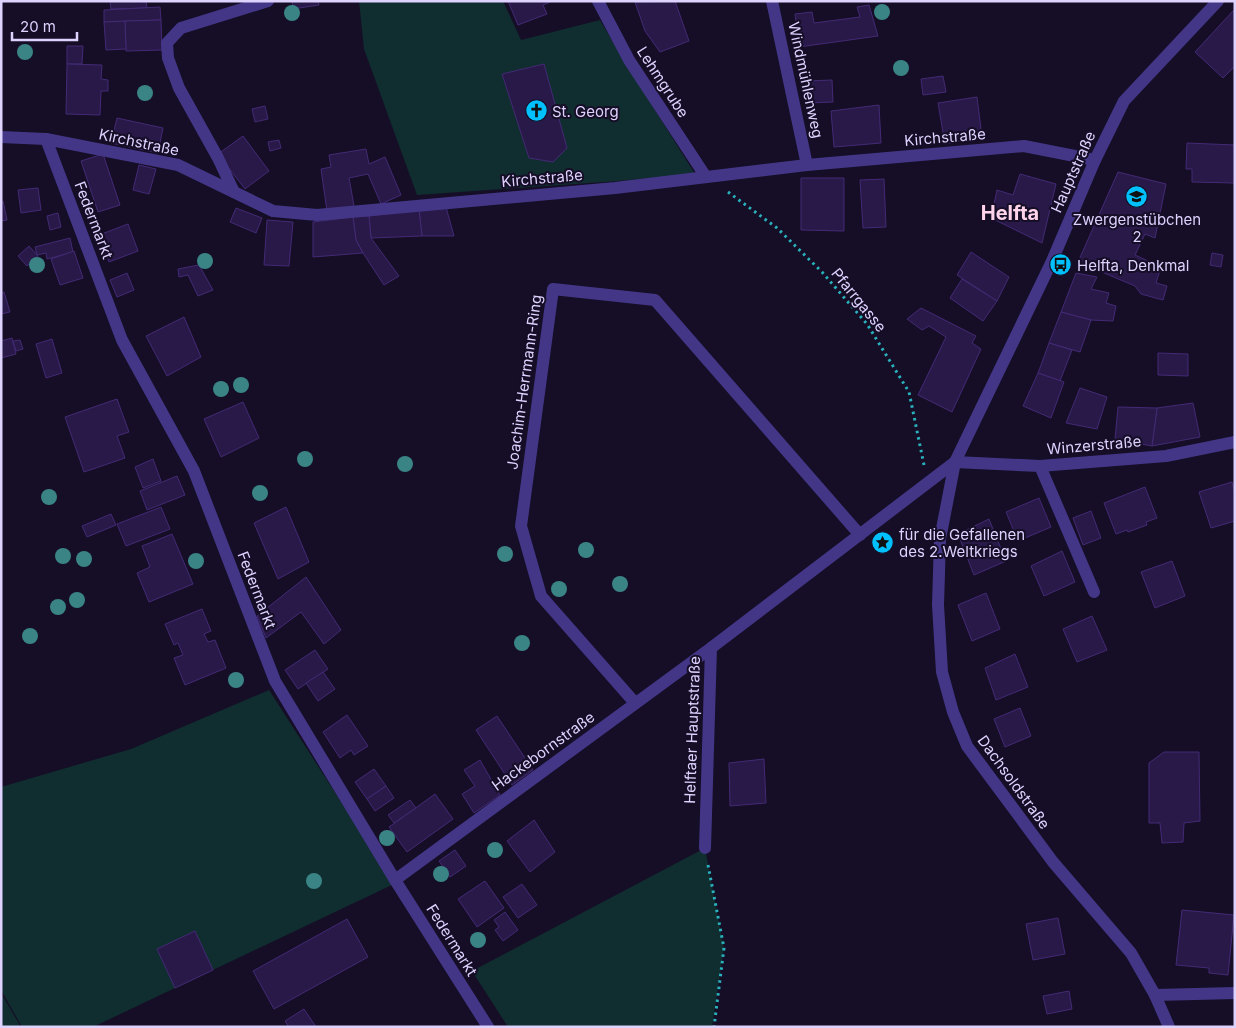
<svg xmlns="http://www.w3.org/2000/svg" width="1236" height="1028" viewBox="0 0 1236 1028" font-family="Inter,sans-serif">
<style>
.green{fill:#102d30}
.building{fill:#291948;stroke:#432a75}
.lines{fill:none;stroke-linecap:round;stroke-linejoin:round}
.path{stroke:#29b1bc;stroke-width:3;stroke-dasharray:2.5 4;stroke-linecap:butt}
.minor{stroke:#443687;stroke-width:12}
.tree{fill:#3a8486}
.labels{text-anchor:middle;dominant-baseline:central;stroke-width:4;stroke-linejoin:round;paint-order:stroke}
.street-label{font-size:15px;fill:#ded2ff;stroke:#150e26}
.poi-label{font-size:15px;fill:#ded2ff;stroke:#150e26;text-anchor:start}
.district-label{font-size:20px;font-weight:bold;fill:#ffd4ea;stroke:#150e26}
</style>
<rect width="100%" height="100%" fill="#150e26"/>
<g class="green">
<path d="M359,1H503L521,40L600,20L623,59L695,174L618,181L417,195L364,49Z"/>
<path d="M269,690L394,884L93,1027H22L1,990V787L131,749Z"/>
<path d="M705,848L724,948L712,1027H508L472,971Z"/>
<path d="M1,993L21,1027H1Z"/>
</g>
<g class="building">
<path d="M110,1H146L147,8L111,9Z"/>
<path d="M292,1H318L319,5L293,9Z"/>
<path d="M508,1H549L550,2L543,5L547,14L518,25Z"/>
<path d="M675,1L689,41L660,52L645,31L635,2Z"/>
<path d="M869,5L878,36L799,47L795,14L812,12L814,23L860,17L857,7Z"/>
<path d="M160,7L161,20L104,22V10Z"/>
<path d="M1233,11L1235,12V66L1223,78L1195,52Z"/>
<path d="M161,20L162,50L126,51L125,21Z"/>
<path d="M125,21L126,49L106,50L104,22Z"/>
<path d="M67,46H83L82,64H67Z"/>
<path d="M67,64L102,65L101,79L108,80V91H101L100,115L66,114Z"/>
<path d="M544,64L567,148L553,162L529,158L502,74Z"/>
<path d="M943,76L946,92L923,95L921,79Z"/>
<path d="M832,80L833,102L807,103L806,81Z"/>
<path d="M977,97L982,137L945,144L938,103Z"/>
<path d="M879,105L881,143L834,147L831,111Z"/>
<path d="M265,106L268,119L255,122L252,109Z"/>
<path d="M117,118L163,128L158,153L111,143Z"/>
<path d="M243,136L269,171L245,189L218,154Z"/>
<path d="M279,140L281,148L270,151L268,142Z"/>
<path d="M1187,143L1235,145V183L1192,182V169H1186Z"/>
<path d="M366,149L369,164L385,157L401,195L381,204L368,174L349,178L354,206L327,211L321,169L331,167L329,155Z"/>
<path d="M103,154L120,205L98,212L81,161Z"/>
<path d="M139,165L156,169L149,194L133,190Z"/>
<path d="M1118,172L1166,184L1155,238L1145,234L1135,255L1161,267L1156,283L1167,286L1163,300L1141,294L1135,286L1078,262Z"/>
<path d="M1020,174L1056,184L1042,243L991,218L997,190L1013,195Z"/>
<path d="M801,178H844V231L801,230Z"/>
<path d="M884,179L886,227L863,228L860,180Z"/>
<path d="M38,188L41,210L21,213L18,190Z"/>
<path d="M3,201L7,220L1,221V202Z"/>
<path d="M446,207L454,236H422L419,209Z"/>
<path d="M236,208L262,218L256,233L230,222Z"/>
<path d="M419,209L422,236L371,238L369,216Z"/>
<path d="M58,213L61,227L50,230L47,216Z"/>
<path d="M369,216L371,238L399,276L384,285L363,253L356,240L353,217Z"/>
<path d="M353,217L356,240L363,253L313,257V222Z"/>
<path d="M267,220L293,222L289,266L264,265Z"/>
<path d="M128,224L138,251L109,262L99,235Z"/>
<path d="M70,238L73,252L47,259L46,253L37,255L35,247Z"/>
<path d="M29,246L38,256L27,266L18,256Z"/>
<path d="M74,251L83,278L60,285L51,259Z"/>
<path d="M971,252L1009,277L997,301L957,275Z"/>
<path d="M1212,253L1223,255L1221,267L1210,265Z"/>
<path d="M199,265L213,290L198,296L188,275L179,277L178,269Z"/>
<path d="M127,273L134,290L117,297L110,280Z"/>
<path d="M1076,273L1097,277L1091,289L1109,293L1106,303L1116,306L1113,321L1091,320L1061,312Z"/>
<path d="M962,279L997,301L983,321L950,298Z"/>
<path d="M4,292L10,312L1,314V293Z"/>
<path d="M921,308L976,336L972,343L981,349L952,412L918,395L946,337L929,326L922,330L907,319Z"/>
<path d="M1061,312L1091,320L1080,352L1049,343Z"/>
<path d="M184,317L201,357L167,376L146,336Z"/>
<path d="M12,338L16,354L1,358V341Z"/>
<path d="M52,339L62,373L46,378L36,344Z"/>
<path d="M20,340L23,349L16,351L13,341Z"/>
<path d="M1049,343L1072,350L1060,381L1038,373Z"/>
<path d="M1158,353L1188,354V376L1158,375Z"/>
<path d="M1038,373L1064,382L1051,418L1023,406Z"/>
<path d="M1080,388L1107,397L1097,429L1066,423Z"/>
<path d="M117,399L129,432L117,436L125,458L84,472L65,417Z"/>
<path d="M243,402L259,438L221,457L204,419Z"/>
<path d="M1193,403L1200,437L1152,446L1157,408Z"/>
<path d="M1118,407L1157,408L1152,446L1115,439Z"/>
<path d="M153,459L161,481L143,488L135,467Z"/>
<path d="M177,476L185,495L147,510L140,491Z"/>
<path d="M1232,482L1235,492V521L1211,528L1199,492Z"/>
<path d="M1145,487L1157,518L1146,522L1147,525L1128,532L1127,530L1116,534L1104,503Z"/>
<path d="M1039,498L1051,527L1018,541L1006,512Z"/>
<path d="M161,507L170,529L126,546L117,524Z"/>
<path d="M286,507L309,562L278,579L254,523Z"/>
<path d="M1091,511L1101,538L1083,545L1073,518Z"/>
<path d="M111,514L116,525L87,537L82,526Z"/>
<path d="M989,519L1006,561L974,575L958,534Z"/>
<path d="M172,534L193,584L149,602L137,573L150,567L142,546Z"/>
<path d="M1062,551L1075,582L1044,596L1031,566Z"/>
<path d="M1172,561L1185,596L1155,608L1141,572Z"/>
<path d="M306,577L341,630L324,644L301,612L266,638L257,616Z"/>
<path d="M986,593L1000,629L972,641L958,605Z"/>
<path d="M202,609L211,631L204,634L208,642L215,640L226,668L185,685L174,658L183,655L178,643L174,645L165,624Z"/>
<path d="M1092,616L1107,650L1077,662L1063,629Z"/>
<path d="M315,650L328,669L298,689L285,670Z"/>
<path d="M1015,654L1028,687L996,700L985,668Z"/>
<path d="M323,672L335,689L318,701L306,683Z"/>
<path d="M1020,708L1031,736L1005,747L994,719Z"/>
<path d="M347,715L368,746L354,755L351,750L340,758L323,732Z"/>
<path d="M497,716L533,770L512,785L476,730Z"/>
<path d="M1164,752H1199L1200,821L1184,823L1183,842L1162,843L1160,823H1149V763Z"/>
<path d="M764,759L766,803L730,806L729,763Z"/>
<path d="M480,760L500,795L474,813L462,794L475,786L464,770Z"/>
<path d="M374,769L386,786L367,799L355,782Z"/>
<path d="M386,786L394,798L375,811L367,799Z"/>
<path d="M435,794L453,819L407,852L389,827Z"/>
<path d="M410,800L416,808L394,823L388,815Z"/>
<path d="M534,820L555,852L530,872L507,841Z"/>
<path d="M455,850L466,866L450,877L439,861Z"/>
<path d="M485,881L504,908L477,927L458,899Z"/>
<path d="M522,884L537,905L518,918L503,897Z"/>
<path d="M1182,910L1234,915L1228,975L1209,973V968L1176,965Z"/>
<path d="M505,912L518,930L503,941L495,930L499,927L494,920Z"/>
<path d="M1058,918L1065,954L1033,960L1026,924Z"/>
<path d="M347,919L368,957L274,1009L253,971Z"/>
<path d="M195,931L213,970L175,988L157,949Z"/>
<path d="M1069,991L1072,1009L1047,1014L1043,996Z"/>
<path d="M304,1009L316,1027H289L285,1021Z"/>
</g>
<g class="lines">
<g class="path">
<path d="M728,192L777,228L822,272L867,324L909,392L924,465"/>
<path d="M708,865L724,948L714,1027"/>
</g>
<g class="minor">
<path d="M598,1L629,60L706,177"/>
<path d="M772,1L807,165"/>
<path d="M1,137L46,139L178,165L273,211L317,215L615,188L807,165L1024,146L1095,160"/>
<path d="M46,139L122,340L194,471L275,681L395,880L488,1027"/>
<path d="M234,192L218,158L179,88L168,58L167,43L181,28L268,1"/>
<path d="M955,462L1040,466L1166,456L1235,442"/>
<path d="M1040,466L1094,592"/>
<path d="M635,703L541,596L521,526L553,289L655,300L860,535"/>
<path d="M705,848L711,648L955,462"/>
<path d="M395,880L711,648"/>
<path d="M1155,995L1235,993"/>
<path d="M1169,1027L1155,995L1131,953L1053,862L967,746L953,712L942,672L938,605L940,539L955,462L1052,261L1095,160L1124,101L1218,1"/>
</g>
</g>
<g class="tree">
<circle cx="882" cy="12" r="8"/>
<circle cx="292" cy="13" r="8"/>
<circle cx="25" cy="52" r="8"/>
<circle cx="901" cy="68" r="8"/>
<circle cx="145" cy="93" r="8"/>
<circle cx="205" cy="261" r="8"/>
<circle cx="37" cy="265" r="8"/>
<circle cx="241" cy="385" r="8"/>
<circle cx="221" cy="389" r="8"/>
<circle cx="305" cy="459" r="8"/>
<circle cx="405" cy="464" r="8"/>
<circle cx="260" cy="493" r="8"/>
<circle cx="49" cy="497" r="8"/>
<circle cx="586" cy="550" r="8"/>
<circle cx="505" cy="554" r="8"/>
<circle cx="63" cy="556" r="8"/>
<circle cx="84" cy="559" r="8"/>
<circle cx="196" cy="561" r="8"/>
<circle cx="620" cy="584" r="8"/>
<circle cx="559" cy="589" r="8"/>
<circle cx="77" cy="600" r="8"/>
<circle cx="58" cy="607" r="8"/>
<circle cx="30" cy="636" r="8"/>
<circle cx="522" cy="643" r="8"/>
<circle cx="236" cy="680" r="8"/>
<circle cx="387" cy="838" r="8"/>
<circle cx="495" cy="850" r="8"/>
<circle cx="441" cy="874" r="8"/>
<circle cx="314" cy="881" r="8"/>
<circle cx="478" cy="940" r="8"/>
</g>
<defs>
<symbol id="church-disc" viewBox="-11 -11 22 22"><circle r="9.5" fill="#00c1fd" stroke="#150e26"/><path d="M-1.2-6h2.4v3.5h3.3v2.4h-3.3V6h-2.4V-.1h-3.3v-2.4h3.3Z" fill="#111"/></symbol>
<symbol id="school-disc" viewBox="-11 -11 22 22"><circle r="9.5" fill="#00c1fd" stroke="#150e26"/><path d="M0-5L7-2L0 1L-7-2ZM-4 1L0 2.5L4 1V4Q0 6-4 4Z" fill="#111"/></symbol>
<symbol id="bus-disc" viewBox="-11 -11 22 22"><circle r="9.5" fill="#00c1fd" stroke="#150e26"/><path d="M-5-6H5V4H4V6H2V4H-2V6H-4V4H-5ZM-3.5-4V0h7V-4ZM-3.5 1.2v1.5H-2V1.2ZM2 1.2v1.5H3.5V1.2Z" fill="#111"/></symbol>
<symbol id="sight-disc" viewBox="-11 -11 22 22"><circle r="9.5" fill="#00c1fd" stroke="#150e26"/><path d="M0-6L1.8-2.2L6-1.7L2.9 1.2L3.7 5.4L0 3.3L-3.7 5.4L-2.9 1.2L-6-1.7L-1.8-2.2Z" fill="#111"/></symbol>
</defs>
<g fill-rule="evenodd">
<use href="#church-disc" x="524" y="98" width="25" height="25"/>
<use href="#school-disc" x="1124" y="184" width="25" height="25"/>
<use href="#bus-disc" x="1048" y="252" width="25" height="25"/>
<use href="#sight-disc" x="870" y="530" width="25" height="25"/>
</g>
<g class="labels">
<g class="street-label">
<text transform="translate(806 80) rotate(78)">Windmühlenweg</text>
<text transform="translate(663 82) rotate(57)">Lehmgrube</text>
<text transform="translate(945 137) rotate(-5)">Kirchstraße</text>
<text transform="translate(139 142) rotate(12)">Kirchstraße</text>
<text transform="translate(1073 172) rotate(-66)">Hauptstraße</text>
<text transform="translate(542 178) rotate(-5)">Kirchstraße</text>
<text transform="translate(94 220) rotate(69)">Federmarkt</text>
<text transform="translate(859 300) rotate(51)">Pfarrgasse</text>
<text transform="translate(524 382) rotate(-82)">Joachim-Herrmann-Ring</text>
<text transform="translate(1094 445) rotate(-5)">Winzerstraße</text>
<text transform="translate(257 590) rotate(69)">Federmarkt</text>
<text transform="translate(692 730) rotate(-88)">Helftaer Hauptstraße</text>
<text transform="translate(543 751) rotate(-36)">Hackebornstraße</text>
<text transform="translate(1014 782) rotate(54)">Dachsoldstraße</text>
<text transform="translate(452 940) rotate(58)">Federmarkt</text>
</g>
<g class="poi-label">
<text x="552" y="111">St. Georg</text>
<text x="1137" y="219" text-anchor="middle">Zwergenstübchen<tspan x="1137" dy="17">2</tspan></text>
<text x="1077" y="265">Helfta, Denkmal</text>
<text x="899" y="534">für die Gefallenen<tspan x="899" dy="17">des 2.Weltkriegs</tspan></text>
</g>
<g class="district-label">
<text x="1010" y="213">Helfta</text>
</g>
</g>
<rect width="1236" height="1028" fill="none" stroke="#ded2ff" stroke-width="5"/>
<path d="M12 32v8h65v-8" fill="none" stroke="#ded2ff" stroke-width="2.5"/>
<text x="20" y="32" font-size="15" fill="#ded2ff" stroke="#150e26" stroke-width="4" paint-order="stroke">20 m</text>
</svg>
